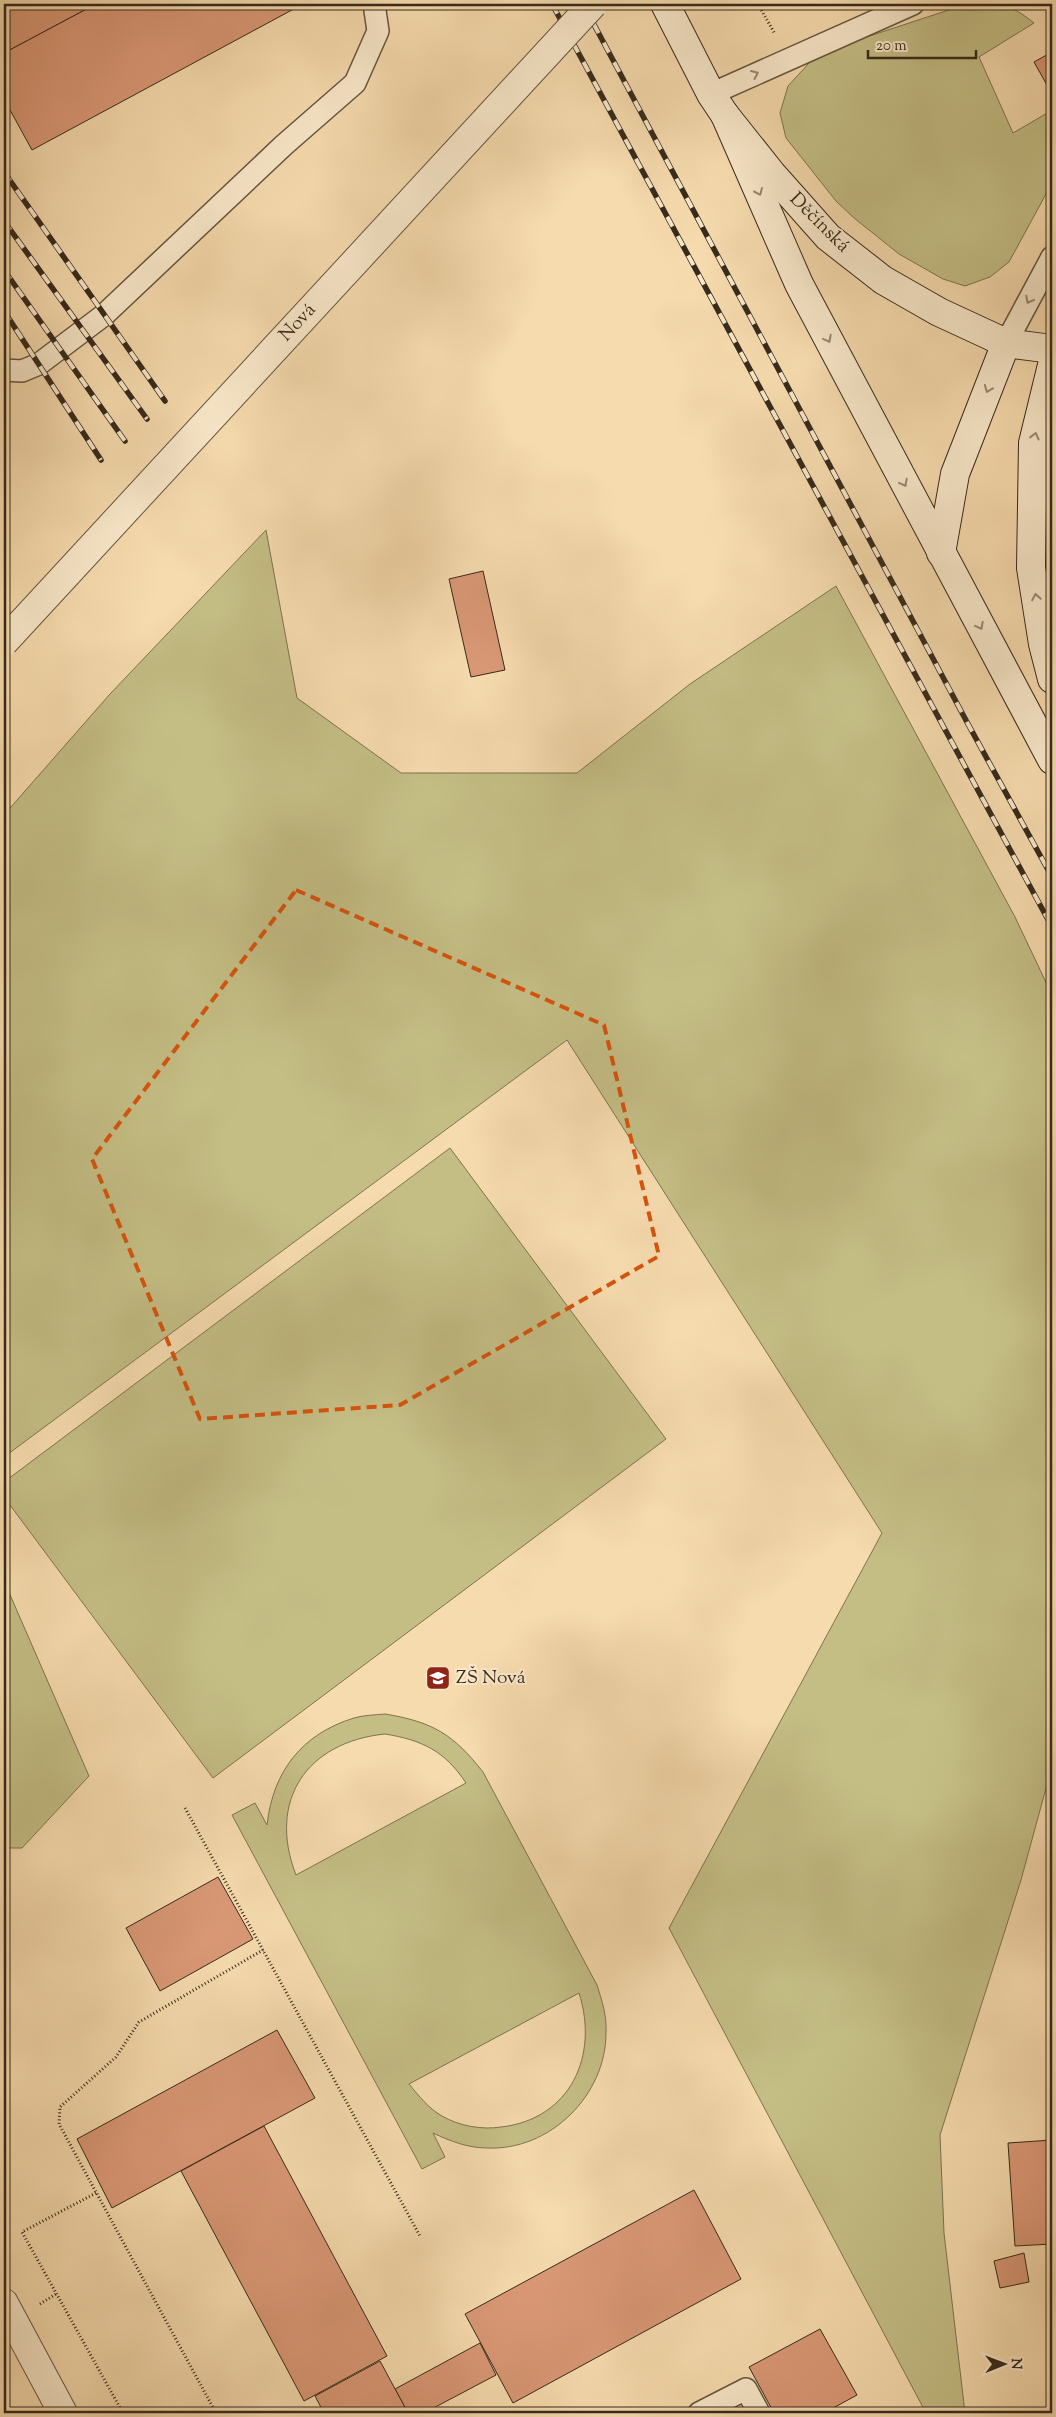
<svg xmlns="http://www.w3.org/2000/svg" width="1056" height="2417" viewBox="0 0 1056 2417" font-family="'Sorts Mill Goudy',serif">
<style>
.green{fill:#c4be85;stroke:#7d7450;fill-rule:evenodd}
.building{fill:#da9876;stroke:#362a1c}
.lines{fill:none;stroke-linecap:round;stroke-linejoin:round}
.service-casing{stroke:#665640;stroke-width:24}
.tertiary-casing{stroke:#665640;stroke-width:30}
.secondary-casing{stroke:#362a1c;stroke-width:30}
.path{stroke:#362a1c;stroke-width:3;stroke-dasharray:1 2.5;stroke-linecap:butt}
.service{stroke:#f9e8ca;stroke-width:21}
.tertiary{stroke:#f9e8ca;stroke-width:28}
.secondary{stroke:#f9e8ca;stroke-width:28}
.rail-casing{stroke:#362a1c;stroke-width:5.5}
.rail{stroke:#f9e8ca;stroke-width:4;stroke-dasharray:11;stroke-linecap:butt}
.tertiary-bridge-casing{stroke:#665640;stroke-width:30;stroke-linecap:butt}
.tertiary-bridge{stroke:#f9e8ca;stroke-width:28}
.oneway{stroke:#988973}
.marked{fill:none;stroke:#d6540e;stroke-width:4;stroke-dasharray:10 6;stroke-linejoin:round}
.labels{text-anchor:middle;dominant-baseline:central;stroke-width:4;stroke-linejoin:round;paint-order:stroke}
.street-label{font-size:19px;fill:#362a1c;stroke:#f9e8ca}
.poi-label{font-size:19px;fill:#362a1c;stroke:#f9e8ca;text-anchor:start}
</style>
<rect width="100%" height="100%" fill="#f6dbae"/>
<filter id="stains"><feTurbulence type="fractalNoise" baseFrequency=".004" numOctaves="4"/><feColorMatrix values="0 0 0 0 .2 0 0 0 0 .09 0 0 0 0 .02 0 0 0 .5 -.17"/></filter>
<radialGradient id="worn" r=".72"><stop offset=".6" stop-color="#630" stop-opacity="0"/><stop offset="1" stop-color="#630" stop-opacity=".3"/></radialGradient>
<g class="green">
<path d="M967,4C1000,4 1008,2 1034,23L979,57L1013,133L1049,112L1052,120V183L1009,262L990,277L965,286L943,279L899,254L854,218L836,201L786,138L780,113L788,86L810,62L836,47Z"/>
<path d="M1052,455V623L1046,503Z"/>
<path d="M266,530L297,698L401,773H577L690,684L836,586L1015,917L1052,995V1766L1021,1880L940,2135L944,2233L965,2413H926L669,1928L882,1533L567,1040L4,1457V815L110,694Z"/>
<path d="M450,1148L666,1439L213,1778L4,1497V1482Z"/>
<path d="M4,1581L89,1776L22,1848H4Z"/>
<path d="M385,1714C433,1722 453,1734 483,1772L597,1985C602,2001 607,2016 606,2033C606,2095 550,2151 487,2148C468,2148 450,2141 433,2133L445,2157L422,2169L232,1815L255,1803L267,1825C273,1771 302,1734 354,1718C364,1715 375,1715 385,1714ZM385,1734C422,1740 445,1751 466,1783L296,1875C267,1800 307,1742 385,1734ZM579,1993C599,2055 571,2119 501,2127C482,2130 459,2126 442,2116C428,2108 419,2096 409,2084Z"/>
</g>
<g class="building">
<path d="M4,4H96L4,53Z"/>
<path d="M96,4H303L32,150L4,99V53Z"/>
<path d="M1052,52V94L1034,62Z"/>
<path d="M483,571L505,670L471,677L449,579Z"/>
<path d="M218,1877L253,1939L160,1991L126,1928Z"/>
<path d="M277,2030L315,2098L112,2208L77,2139Z"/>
<path d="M264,2126L387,2356L304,2401L181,2171Z"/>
<path d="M1052,2140V2244L1015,2246L1008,2143Z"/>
<path d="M694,2190L741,2279L513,2403L465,2314Z"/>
<path d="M1024,2253L1029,2282L1000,2288L994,2261Z"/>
<path d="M820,2329L857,2395L824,2413H774L749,2367Z"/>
<path d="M480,2343L496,2375L424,2413H408L395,2389Z"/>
<path d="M380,2361L408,2413H324L315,2396Z"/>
</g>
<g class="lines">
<defs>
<g id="service">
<path d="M711,94L913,4"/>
<path d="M1006,343L1052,257"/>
<path d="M4,370L22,371L39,364L104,315L284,145L355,83L378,31L374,4"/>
<path d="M699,2413L746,2389L759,2413"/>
</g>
<path id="tertiary" d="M4,2303L63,2413"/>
<g id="secondary">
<path d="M665,4L711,94L725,115L772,174L828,237L883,280L939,312L1006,343L1052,349"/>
<path d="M725,115L799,284L1052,760"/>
<path d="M1052,365L1033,443L1031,568L1043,644L1052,679"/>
<path d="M941,553L955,474L1006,343"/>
</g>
</defs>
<use href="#service" class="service-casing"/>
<use href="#tertiary" class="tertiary-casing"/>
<use href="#secondary" class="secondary-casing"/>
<g class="path">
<path d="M758,4L775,34"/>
<path d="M185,1808L420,2236"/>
<path d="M96,2193L22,2232L123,2413"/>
<path d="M40,2304L56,2294"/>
<path d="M216,2413L59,2124L60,2107L116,2057L139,2022L263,1950"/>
</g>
<use href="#service" class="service"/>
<use href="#tertiary" class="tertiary"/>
<use href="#secondary" class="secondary"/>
<defs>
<g id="rail">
<path d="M552,4L1052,927"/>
<path d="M583,4L968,724L1052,877"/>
<path d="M4,172L165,401"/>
<path d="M4,221L147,419"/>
<path d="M4,270L125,441"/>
<path d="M4,311L101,460"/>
</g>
</defs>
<use href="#rail" class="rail-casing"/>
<use href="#rail" class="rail"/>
<defs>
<path id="tertiary-bridge" d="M4,642L593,4"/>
</defs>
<use href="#tertiary-bridge" class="tertiary-bridge-casing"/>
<use href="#tertiary-bridge" class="tertiary-bridge"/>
</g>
<defs><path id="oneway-chevron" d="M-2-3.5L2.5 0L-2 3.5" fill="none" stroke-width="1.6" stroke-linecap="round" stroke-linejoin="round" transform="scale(1.25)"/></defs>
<g class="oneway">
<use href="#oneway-chevron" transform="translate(755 74) rotate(-24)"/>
<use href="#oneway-chevron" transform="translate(759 192) rotate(66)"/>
<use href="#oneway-chevron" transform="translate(1029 300) rotate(118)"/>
<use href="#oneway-chevron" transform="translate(828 339) rotate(62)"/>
<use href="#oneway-chevron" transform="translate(988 389) rotate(112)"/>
<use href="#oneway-chevron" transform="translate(1035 436) rotate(-76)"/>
<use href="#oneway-chevron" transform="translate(904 483) rotate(62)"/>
<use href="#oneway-chevron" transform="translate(1036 597) rotate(-99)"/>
<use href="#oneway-chevron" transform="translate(980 626) rotate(62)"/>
</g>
<path class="marked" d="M296,890L604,1025L659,1256L400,1405L200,1419L92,1159Z"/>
<defs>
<symbol id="school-square" viewBox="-11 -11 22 22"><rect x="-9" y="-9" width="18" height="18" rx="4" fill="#8f2418" stroke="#f9e8ca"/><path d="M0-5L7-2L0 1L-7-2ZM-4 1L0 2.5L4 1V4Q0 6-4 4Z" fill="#fff"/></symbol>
</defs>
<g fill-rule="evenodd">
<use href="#school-square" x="424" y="1664" width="28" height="28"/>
</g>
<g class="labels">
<g class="street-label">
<text transform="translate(819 223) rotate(45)">Děčínská</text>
<text transform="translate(298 323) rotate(-47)">Nová</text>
</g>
<g class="poi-label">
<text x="456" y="1678">ZŠ Nová</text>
</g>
</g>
<rect width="1056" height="2417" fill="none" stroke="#f6dbae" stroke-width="20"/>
<rect x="5" y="5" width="1046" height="2407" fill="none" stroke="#362a1c" stroke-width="2.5"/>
<rect x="10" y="10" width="1036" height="2397" fill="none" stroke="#362a1c"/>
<g transform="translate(1004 2364) rotate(89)" stroke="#f9e8ca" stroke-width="4" paint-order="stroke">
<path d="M0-4L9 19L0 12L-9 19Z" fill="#362a1c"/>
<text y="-8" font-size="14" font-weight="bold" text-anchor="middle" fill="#362a1c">N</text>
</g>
<path d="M868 50v8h108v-8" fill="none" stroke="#362a1c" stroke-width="2.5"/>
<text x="876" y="50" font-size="15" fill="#362a1c" stroke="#f9e8ca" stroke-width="4" paint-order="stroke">20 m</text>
<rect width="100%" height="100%" filter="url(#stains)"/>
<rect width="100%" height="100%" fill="url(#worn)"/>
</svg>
